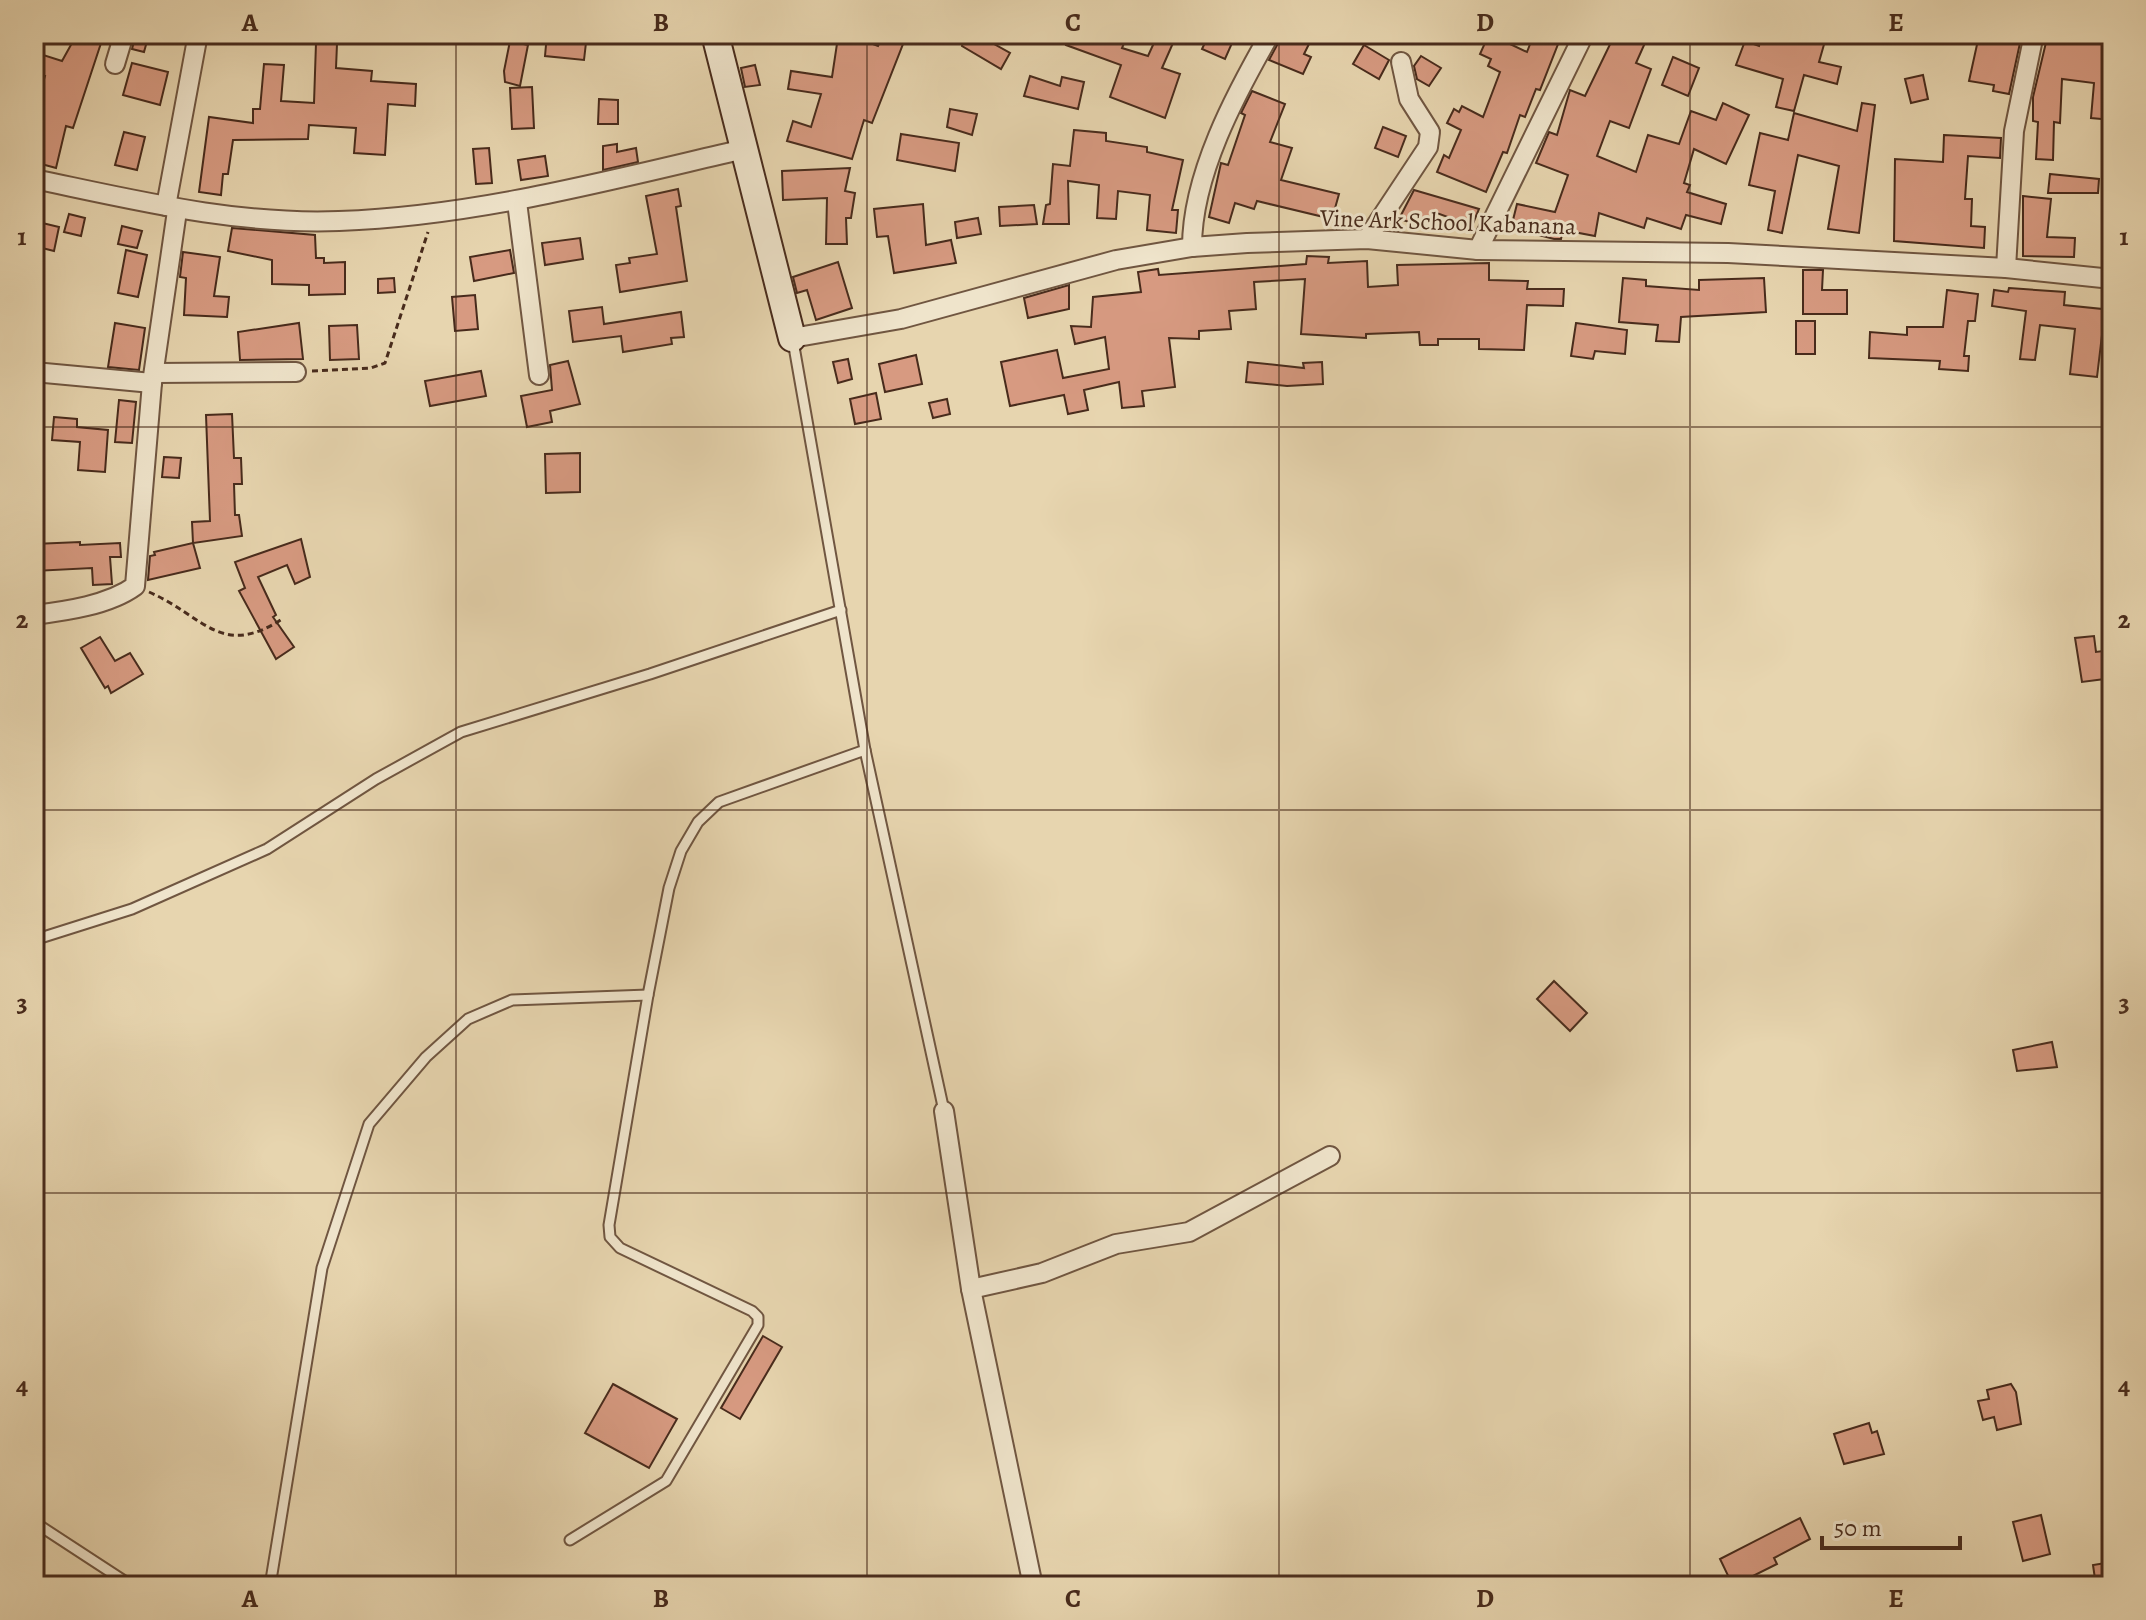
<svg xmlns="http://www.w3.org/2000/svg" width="2146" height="1620" viewBox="0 0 2146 1620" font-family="Alegreya,serif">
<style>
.building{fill:#d79a81;stroke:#482b1c;stroke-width:2}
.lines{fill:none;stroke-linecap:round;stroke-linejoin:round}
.lane-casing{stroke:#705641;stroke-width:13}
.street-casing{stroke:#705641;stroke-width:22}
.secondary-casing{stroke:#482b1c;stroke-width:30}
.path{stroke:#482b1c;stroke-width:3;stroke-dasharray:6 4;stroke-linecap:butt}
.lane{stroke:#efe4cb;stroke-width:9}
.street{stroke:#efe4cb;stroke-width:18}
.secondary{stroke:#efe4cb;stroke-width:26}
.grid{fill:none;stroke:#482b1c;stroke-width:2;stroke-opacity:0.55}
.labels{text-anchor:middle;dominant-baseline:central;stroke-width:6;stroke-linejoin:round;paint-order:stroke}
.street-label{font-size:24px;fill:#482b1c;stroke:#efe4cb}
.neatline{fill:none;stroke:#482b1c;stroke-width:3}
.grid-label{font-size:26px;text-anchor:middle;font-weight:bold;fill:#482b1c}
</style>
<rect width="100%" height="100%" fill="#e7d5af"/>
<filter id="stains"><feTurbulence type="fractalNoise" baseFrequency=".0025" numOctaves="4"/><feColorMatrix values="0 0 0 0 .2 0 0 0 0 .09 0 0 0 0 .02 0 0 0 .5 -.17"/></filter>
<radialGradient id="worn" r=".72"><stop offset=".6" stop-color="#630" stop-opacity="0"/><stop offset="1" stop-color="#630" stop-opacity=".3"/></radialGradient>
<g class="building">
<path d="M77,34H104L73,128L66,126L56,168L34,162L42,119L34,117V113L45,76L34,73V52L62,61Z"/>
<path d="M136,34H149L144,52L132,49Z"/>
<path d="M547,34H587L584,60L545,56Z"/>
<path d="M964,34H976L1010,53L1001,69L962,46Z"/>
<path d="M1069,34H1128L1122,48L1148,56L1158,34H1177L1162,68L1180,74L1165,118L1110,97L1121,65L1066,45Z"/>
<path d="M1209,34H1236L1225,59L1202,49Z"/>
<path d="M1283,34H1314L1304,54L1311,57L1303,74L1269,60Z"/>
<path d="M1489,34L1527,52L1534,34H1562L1540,90L1536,89L1525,117L1520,115L1507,153L1503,152L1486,192L1437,172L1444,155L1449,158L1461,130L1447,123L1454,109L1459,112L1462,106L1483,117L1500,72L1488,66L1491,59L1480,54Z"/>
<path d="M1615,34H1649L1636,63L1651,69L1629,128L1610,121L1597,156L1636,172L1648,135L1679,144L1691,111L1716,120L1723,103L1749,115L1726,164L1694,149L1684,183L1690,185L1687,192L1726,204L1721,224L1686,215L1681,229L1647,218L1644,228L1599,213L1595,236L1563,230L1561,239H1554L1511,228L1517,204L1555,212L1568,175L1536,163L1549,132L1557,135L1570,90L1585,96Z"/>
<path d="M1761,34H1827L1819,62L1841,67L1837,84L1804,75L1794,111L1776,107L1783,79L1736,65L1745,41L1759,46Z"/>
<path d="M2048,34L2093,40V34H2112V120L2091,118L2094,83L2062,79L2060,123L2054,122L2053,160L2036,159L2038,122L2033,121V97Z"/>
<path d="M838,37L852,42L854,37L878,46L882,37L903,44L872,123L864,120L852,159L787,141L793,121L811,127L821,94L788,89L791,71L832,77Z"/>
<path d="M1978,40L2020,43L2009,94L1993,91L1994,85L1969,81Z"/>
<path d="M510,41L528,45L520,86L505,82L504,71Z"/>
<path d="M316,43L337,44L336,68L372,71L371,81L416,84L415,106L388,104L385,155L354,153L356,128L309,125L308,139L233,140L228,174H223L221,195L199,192L209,117L253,123V109H260L264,64L284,65L281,101L314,103Z"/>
<path d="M1364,45L1389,60L1379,79L1353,64Z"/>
<path d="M1421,56L1441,68L1429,86L1417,79L1414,66Z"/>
<path d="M1673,57L1699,68L1688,96L1662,85Z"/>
<path d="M132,63L168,72L160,105L123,95Z"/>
<path d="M755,65L760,85L745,87L741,68Z"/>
<path d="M1923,75L1928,99L1911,103L1905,79Z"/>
<path d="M1030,76L1060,86L1062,77L1084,82L1078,109L1024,96Z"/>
<path d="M532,87L534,128L512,129L510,88Z"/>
<path d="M1252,91L1285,104L1270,142L1292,148L1281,180L1339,194L1332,219L1257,201L1254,209L1235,203L1229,223L1209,217L1221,163L1228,165L1245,115L1241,113Z"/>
<path d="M599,99L618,100V124H598Z"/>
<path d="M1862,103L1875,105L1859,233L1828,229L1839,166L1798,155L1782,233L1768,230L1775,191L1749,185L1760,133L1788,140L1794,113L1857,131Z"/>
<path d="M950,109L977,114L972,135L947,127Z"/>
<path d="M1383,127L1406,136L1398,157L1375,148Z"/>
<path d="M1074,130L1106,133V141L1147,147V152L1183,160L1172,210H1178L1176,233L1147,230L1150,195L1118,191L1116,219L1097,218L1099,185L1068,181L1069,224H1043L1046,205L1050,204L1053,164L1070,166Z"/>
<path d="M124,132L145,137L137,170L115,165Z"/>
<path d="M901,134L959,143L955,171L897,160Z"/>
<path d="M1944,135L2001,138L2000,158L1968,156L1965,199H1972L1971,226L1985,227L1984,248L1894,241L1895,159L1943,162Z"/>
<path d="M617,144V152L636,148L638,162L603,170V146Z"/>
<path d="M489,148L492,183L476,184L473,149Z"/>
<path d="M545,156L548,176L521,180L518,160Z"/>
<path d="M850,168L845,191L855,193L851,218H846L847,244H826L827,198L783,200L782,171Z"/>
<path d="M2050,174L2099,179L2098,193H2048Z"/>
<path d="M678,189L681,206L676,207L687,281L620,292L616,265L630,263L629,258L657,254L646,196Z"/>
<path d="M1414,190L1479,209L1472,226L1437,213L1433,229L1399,219Z"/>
<path d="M2023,196L2051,199L2047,237L2075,238L2074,257L2023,256Z"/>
<path d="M923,204L926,245L951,240L956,263L894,273L888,236L877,237L874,209Z"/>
<path d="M1034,205L1037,224L1000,226L999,207Z"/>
<path d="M69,214L85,218L81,236L64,232Z"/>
<path d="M978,218L981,234L957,238L955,222Z"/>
<path d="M34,221L59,227L54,251L34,246Z"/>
<path d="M122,226L142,231L137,248L118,244Z"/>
<path d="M232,228L315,235L316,258H324V263L345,262V294L309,295V285L272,284V260L228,251Z"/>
<path d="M580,238L583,259L545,265L542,243Z"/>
<path d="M126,250L147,255L138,297L118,293Z"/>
<path d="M510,250L514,273L474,281L470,257Z"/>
<path d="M183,252L220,257L214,296L229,297L227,317L184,315L186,278L180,277Z"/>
<path d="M1307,256L1329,257L1328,263L1367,261L1368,287L1398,285L1397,265L1489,263V280L1528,281L1527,289H1564L1563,306L1527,305L1524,350L1479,349V339H1438V345H1420L1419,332L1366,334V338L1301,334L1305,279L1254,282L1256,309L1229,311L1231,329L1199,331V339L1169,338L1175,387L1142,391L1144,406L1122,408L1119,382L1084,390L1088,410L1068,414L1064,395L1010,406L1001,362L1057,350L1063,378L1109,369L1105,337L1075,344L1071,326L1091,327L1093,297L1141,292L1138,272L1158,269L1159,275L1306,264Z"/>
<path d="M838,262L852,308L816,320L807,290L797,293L793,277Z"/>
<path d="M1803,270H1823L1822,290H1847V314H1803Z"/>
<path d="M394,278L395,292L378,293V279Z"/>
<path d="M1623,278L1646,280V286L1699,290V280L1764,278L1766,312L1681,317L1679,342L1656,341L1658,325L1619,322Z"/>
<path d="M1069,285V309L1028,318L1024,298Z"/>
<path d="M2009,288L2065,292L2064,305L2112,310V337L2102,335L2097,377L2070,374L2075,329L2040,325L2035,360L2020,359L2026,311L1992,306L1994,290L2008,292Z"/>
<path d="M1947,290L1978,294L1975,321H1968L1964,356H1969L1968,371L1939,369L1940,361L1869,358L1870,332L1907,335V327H1943Z"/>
<path d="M475,295L478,329L455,331L452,297Z"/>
<path d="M602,307L604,324L681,312L684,337L671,338L672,344L623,352L621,336L573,342L569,311Z"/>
<rect x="1796" y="321" width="19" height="33"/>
<path d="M115,323L145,328L139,370L108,367Z"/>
<path d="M299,323L303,359L240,360L238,332Z"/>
<path d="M1576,323L1627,330L1625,354L1595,351L1593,359L1571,356Z"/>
<path d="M357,325L359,359L330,360L329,326Z"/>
<path d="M916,355L922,384L885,392L879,364Z"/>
<path d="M848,359L852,379L838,383L833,362Z"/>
<path d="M568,361L580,404L550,411L552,422L527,427L521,396L552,390L550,365Z"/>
<path d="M1248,362L1304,368L1303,363L1322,362L1323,384L1287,386L1246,382Z"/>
<path d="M481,371L486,396L430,406L425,381Z"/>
<path d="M876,393L881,419L855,424L850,399Z"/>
<path d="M947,399L950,414L933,418L929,403Z"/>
<path d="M119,400L136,402L132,443L115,442Z"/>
<path d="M232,414L234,458H241L242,484H234L235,515H239L242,536L193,543L200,568L148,580L150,556L155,555L154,552L193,543L192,522L210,521L206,415Z"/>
<path d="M54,417L77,419V427L108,430L105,472L78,470L80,442L52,440Z"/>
<path d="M580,453V492L546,493L545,454Z"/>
<path d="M164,457L181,458L179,478L162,477Z"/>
<path d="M301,539L310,577L295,584L287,565L258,577L276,615L273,617L294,647L276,659L239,591L245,588L235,562Z"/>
<path d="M80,542V545L120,543L121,557H110L112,584L93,585L92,568L34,571V544Z"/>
<path d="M2094,636L2096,652L2112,650V678L2082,682L2075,638Z"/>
<path d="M100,637L115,661L130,653L143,674L111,693L108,686L105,688L81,648Z"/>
<path d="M1554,981L1587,1013L1570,1031L1537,999Z"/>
<path d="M2052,1042L2057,1067L2017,1071L2013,1050Z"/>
<path d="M763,1336L782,1347L740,1419L721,1408Z"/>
<path d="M613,1384L677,1419L649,1468L585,1433Z"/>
<path d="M2011,1384L2016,1392L2021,1424L1997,1430L1994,1417L1983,1420L1978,1401L1989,1399L1987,1390Z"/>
<path d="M1869,1423L1872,1433L1877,1431L1884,1454L1844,1464L1834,1434Z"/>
<path d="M2041,1515L2050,1554L2023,1561L2013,1522Z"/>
<path d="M1800,1518L1810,1539L1774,1558L1777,1564L1733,1586L1720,1559Z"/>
<path d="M2112,1562V1586H2096L2093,1565Z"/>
</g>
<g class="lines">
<defs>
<g id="lane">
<path d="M865,750L944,1111"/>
<path d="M34,940L132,909L267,849L376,779L461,732L650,674L841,610"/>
<path d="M34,1522L132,1586"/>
<path d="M570,1540L666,1481L758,1325V1317L752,1311L620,1248L610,1237L609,1225L648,995L669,888L681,851L698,822L719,802L865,750L793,341"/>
<path d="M270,1586L322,1268L369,1124L426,1057L468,1019L512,1000L648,995"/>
</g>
<g id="street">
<path d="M115,64L124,34"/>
<path d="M34,179C135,200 235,225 339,221C477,216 610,180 744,149"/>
<path d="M517,202L539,375"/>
<path d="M166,206L198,34"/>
<path d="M1367,239L1428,147L1430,132L1409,99L1401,62"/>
<path d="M1192,247C1192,175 1235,95 1270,34"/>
<path d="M1478,250L1584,34"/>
<path d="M2006,268L2014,131L2034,34"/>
<path d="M792,338L901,319L1116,260L1192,247L1247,243L1367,239L1478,250L1728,253L2006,268L2112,279"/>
<path d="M34,372L152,383"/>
<path d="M155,373L296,372"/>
<path d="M34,615C66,611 109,605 135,586L152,383L177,211"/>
<path d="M944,1111L971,1289L1033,1586"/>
<path d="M971,1289L1042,1273L1116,1244L1189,1232L1330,1156"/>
</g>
<path id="secondary" d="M715,34L792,338"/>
</defs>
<use href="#lane" class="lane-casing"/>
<use href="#street" class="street-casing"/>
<use href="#secondary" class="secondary-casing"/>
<g class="path">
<path d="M312,371L371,368L385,363L428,232"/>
<path d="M149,592C204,616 221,659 282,619"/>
</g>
<use href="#lane" class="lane"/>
<use href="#street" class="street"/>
<use href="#secondary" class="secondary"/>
</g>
<path class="grid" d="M456,34V1586M867,34V1586M1279,34V1586M1690,34V1586M34,427H2112M34,810H2112M34,1193H2112"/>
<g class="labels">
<g class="street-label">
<text transform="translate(1448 222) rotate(2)">Vine Ark School Kabanana</text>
</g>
</g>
<rect width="2146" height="1620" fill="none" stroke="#e7d5af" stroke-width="88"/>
<path d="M1822 1536v12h138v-12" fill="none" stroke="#482b1c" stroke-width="4"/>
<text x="1834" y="1536" font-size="24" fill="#482b1c" stroke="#efe4cb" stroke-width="6" paint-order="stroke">50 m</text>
<rect x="44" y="44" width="2058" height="1532" class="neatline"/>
<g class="grid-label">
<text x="250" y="31">A</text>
<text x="661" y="31">B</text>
<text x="1073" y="31">C</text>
<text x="1485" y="31">D</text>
<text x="1896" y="31">E</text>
<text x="22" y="245">1</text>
<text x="2124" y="245">1</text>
<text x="22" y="628">2</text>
<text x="2124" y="628">2</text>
<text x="22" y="1011">3</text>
<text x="2124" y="1011">3</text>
<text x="22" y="1394">4</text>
<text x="2124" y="1394">4</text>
<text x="250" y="1607">A</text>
<text x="661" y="1607">B</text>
<text x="1073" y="1607">C</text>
<text x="1485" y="1607">D</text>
<text x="1896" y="1607">E</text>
</g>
<rect width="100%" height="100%" filter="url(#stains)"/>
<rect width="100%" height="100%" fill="url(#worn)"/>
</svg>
